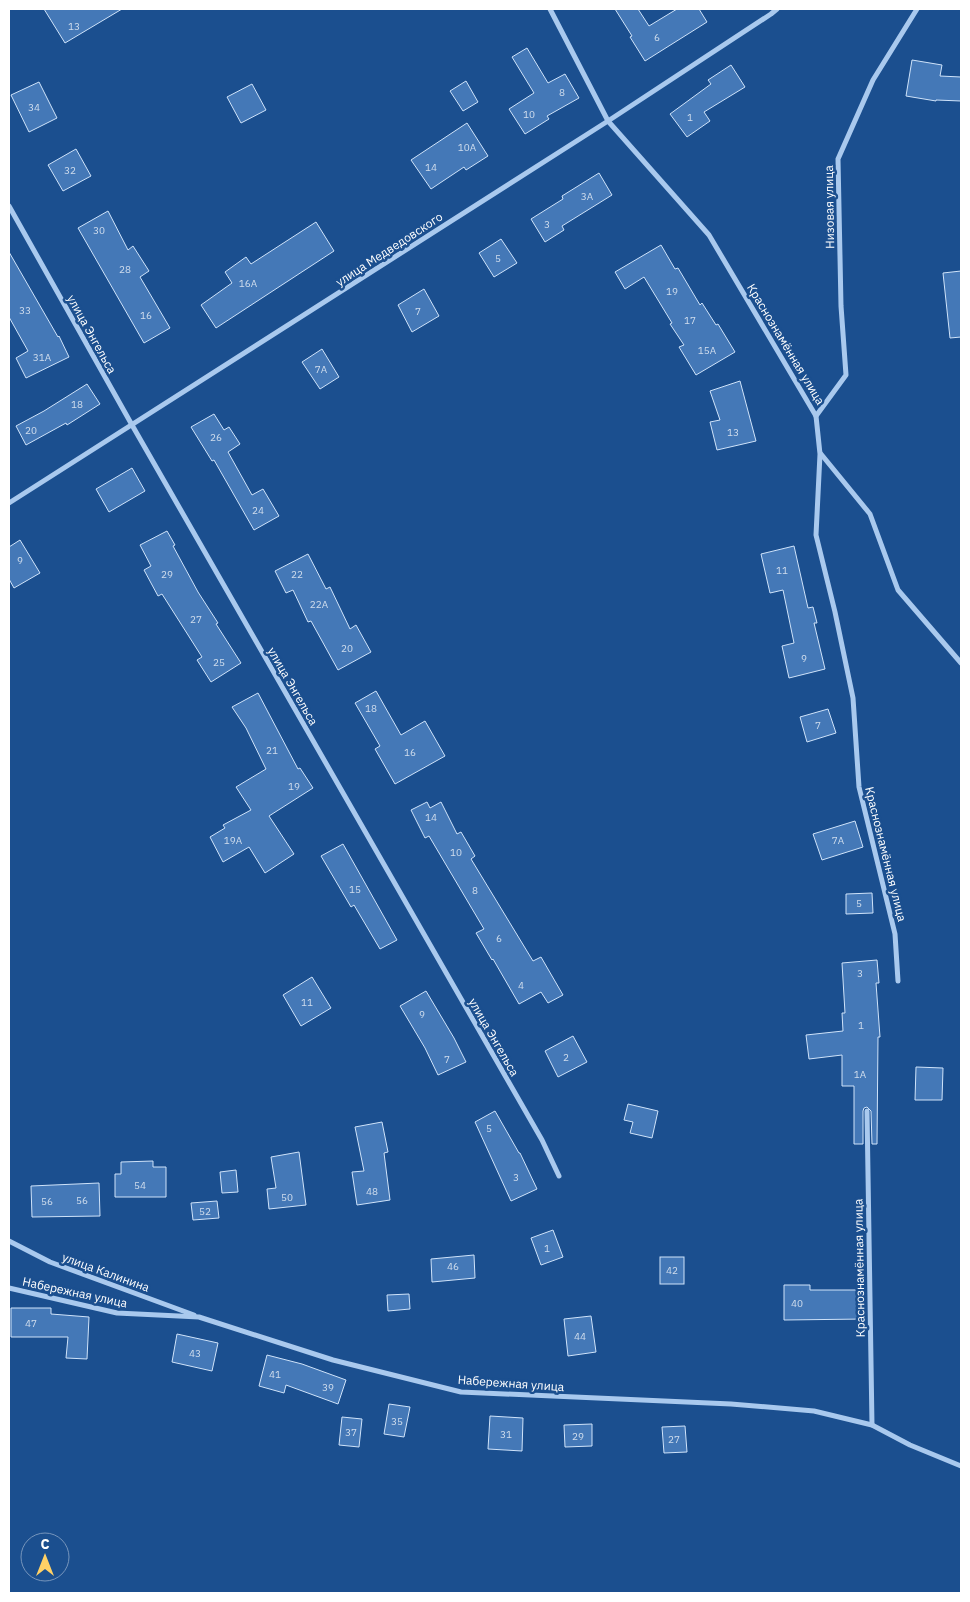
<svg xmlns="http://www.w3.org/2000/svg" width="970" height="1602" viewBox="0 0 970 1602" font-family="'IBM Plex Sans',sans-serif">
<style>
.building{fill:#4478b7;stroke:#cfe3fa}
.lines{fill:none;stroke-linecap:round;stroke-linejoin:round}
.street{stroke:#a9c9ee;stroke-width:5}
.labels{text-anchor:middle;dominant-baseline:central;stroke-width:5;stroke-linejoin:round;paint-order:stroke}
.number-label{font-size:10px;fill:#d0dded}
.street-label{font-size:12px;fill:#fff;stroke:#1b4f8f}
</style>
<rect width="100%" height="100%" fill="#1b4f8f"/>
<g class="building">
<path d="M44,9H122L65,43Z"/>
<path d="M615,9H638L649,26L677,9H699L707,22L645,61L630,37L632,36Z"/>
<path d="M527,48L548,83L565,74L579,98L547,116L549,119L525,134L509,109L534,93L512,57Z"/>
<path d="M912,60L942,65L940,76L961,77V101L936,100V101L906,96Z"/>
<path d="M731,65L745,87L704,112L710,121L687,137L670,114L711,84L708,80Z"/>
<path d="M466,81L478,102L463,111L450,91Z"/>
<path d="M39,82L57,118L29,132L11,95Z"/>
<path d="M252,84L266,110L241,123L227,97Z"/>
<path d="M467,123L488,156L466,170L464,167L431,189L411,160Z"/>
<path d="M76,149L91,176L63,191L48,165Z"/>
<path d="M599,173L612,195L562,226L564,230L545,242L531,219L563,199L562,196Z"/>
<path d="M108,211L128,250L133,246L149,271L140,277L170,328L144,343L78,228Z"/>
<path d="M316,222L334,251L216,328L201,305L232,283L225,272L246,257L251,264Z"/>
<path d="M501,239L517,263L494,277L479,253Z"/>
<path d="M661,245L675,269L678,268L700,305L702,303L716,325L718,324L735,352L696,375L679,347L684,345L670,324L672,323L644,277L625,289L615,272Z"/>
<path d="M9,252L58,337L59,336L69,357L26,378L16,358L28,351L9,317Z"/>
<path d="M961,271V337L950,338L943,273Z"/>
<path d="M424,289L439,316L412,332L398,305Z"/>
<path d="M322,349L339,377L320,389L302,362Z"/>
<path d="M740,381L756,441L717,450L710,422L720,420L710,391Z"/>
<path d="M87,384L100,404L67,425L66,423L26,445L16,426L44,411Z"/>
<path d="M214,414L224,430L229,427L240,444L228,452L252,495L263,489L279,516L254,530L214,460L212,461L191,427Z"/>
<path d="M132,468L145,491L109,512L96,489Z"/>
<path d="M167,531L175,545L173,546L198,592L218,623L216,624L241,663L211,682L197,660L202,657L162,594L158,596L144,570L151,566L140,545Z"/>
<path d="M20,540L40,573L14,588L9,579V547Z"/>
<path d="M794,546L808,608L813,607L817,623H814L825,669L789,678L782,646L794,643L783,590L770,593L761,554Z"/>
<path d="M308,554L326,589L330,587L350,629L356,625L371,652L338,670L311,621L308,622L293,590L286,593L275,571Z"/>
<path d="M376,691L401,735L425,721L445,756L395,784L375,749L380,746L355,703Z"/>
<path d="M258,693L298,769L300,768L313,788L269,816L294,854L265,873L249,847L223,862L210,837L225,828L223,825L251,810L236,787L266,769L246,728L232,707Z"/>
<path d="M828,709L836,733L807,742L800,717Z"/>
<path d="M427,802L430,808L441,802L457,834L461,832L475,856L471,859L533,961L541,957L563,995L548,1003L541,992L519,1004L493,959L492,960L476,933L484,929L429,836L425,838L411,810Z"/>
<path d="M855,821L863,847L822,860L813,834Z"/>
<path d="M343,844L397,940L380,949L354,905L351,907L321,856Z"/>
<path d="M872,893L873,913L846,914V894Z"/>
<path d="M877,960L879,983H876L880,1037H878L877,1144H872L871,1111L867,1107L864,1108L863,1111V1144H854V1086H842V1055L809,1059L806,1035L843,1031L842,1013H845L842,963Z"/>
<path d="M312,977L331,1008L301,1026L283,995Z"/>
<path d="M426,991L454,1038L466,1062L438,1075L425,1048L400,1006Z"/>
<path d="M573,1036L587,1062L558,1077L545,1051Z"/>
<path d="M916,1067L943,1068L942,1100H915Z"/>
<path d="M628,1104L658,1111L652,1138L630,1133L633,1122L624,1120Z"/>
<path d="M495,1111L519,1153H520L537,1189L511,1201L475,1122Z"/>
<path d="M382,1122L388,1152L384,1153L390,1200L357,1205L352,1172L364,1171L355,1127Z"/>
<path d="M299,1152L306,1205L269,1209L267,1189L276,1188L271,1157Z"/>
<path d="M153,1161V1167H166V1197H115V1174H121V1162Z"/>
<path d="M236,1170L238,1192L222,1193L220,1172Z"/>
<path d="M99,1183L100,1216L32,1217L31,1186Z"/>
<path d="M217,1201L219,1218L193,1220L191,1203Z"/>
<path d="M553,1230L563,1257L541,1265L531,1238Z"/>
<path d="M474,1255L475,1278L432,1282L431,1259Z"/>
<rect x="660" y="1257" width="24" height="27"/>
<path d="M784,1285H810V1290H865V1319L784,1320Z"/>
<path d="M409,1294L410,1309L388,1311L387,1295Z"/>
<path d="M11,1308H51V1314L89,1317L87,1359L66,1358L68,1337H11Z"/>
<path d="M591,1316L596,1352L568,1356L564,1319Z"/>
<path d="M177,1334L218,1343L212,1371L172,1362Z"/>
<path d="M267,1355L302,1364L346,1380L338,1404L286,1385L284,1393L259,1386Z"/>
<path d="M389,1404L410,1407L404,1437L384,1434Z"/>
<path d="M490,1416L523,1418L522,1451L488,1449Z"/>
<path d="M342,1417L362,1419L359,1447L339,1445Z"/>
<path d="M592,1424V1446L565,1447L564,1425Z"/>
<path d="M685,1426L687,1452L664,1453L662,1427Z"/>
</g>
<g class="lines">
<g class="street">
<path d="M550,9L608,121L709,235L816,416L820,454L816,535L835,612L853,698L859,787L895,934L898,981"/>
<path d="M9,206L132,425L542,1140L559,1176"/>
<path d="M816,416L846,375L841,306L838,159L873,80L917,9"/>
<path d="M821,454L870,514L898,590L961,663"/>
<path d="M9,503L608,121L771,14L777,9"/>
<path d="M867,1111L872,1425"/>
<path d="M9,1241L50,1262L194,1315"/>
<path d="M9,1288L117,1313L199,1317L333,1360L461,1392L731,1404L814,1411L872,1425L910,1445L961,1466"/>
</g>
</g>
<g class="labels">
<g class="number-label">
<text x="74" y="26">13</text>
<text x="657" y="37">6</text>
<text x="562" y="92">8</text>
<text x="34" y="107">34</text>
<text x="529" y="114">10</text>
<text x="690" y="117">1</text>
<text x="467" y="147">10А</text>
<text x="431" y="167">14</text>
<text x="70" y="170">32</text>
<text x="587" y="196">3А</text>
<text x="547" y="224">3</text>
<text x="99" y="230">30</text>
<text x="498" y="258">5</text>
<text x="125" y="269">28</text>
<text x="248" y="283">16А</text>
<text x="672" y="291">19</text>
<text x="25" y="310">33</text>
<text x="418" y="311">7</text>
<text x="146" y="315">16</text>
<text x="690" y="320">17</text>
<text x="707" y="350">15А</text>
<text x="42" y="357">31А</text>
<text x="321" y="369">7А</text>
<text x="77" y="404">18</text>
<text x="31" y="430">20</text>
<text x="733" y="432">13</text>
<text x="216" y="437">26</text>
<text x="258" y="510">24</text>
<text x="20" y="560">9</text>
<text x="782" y="570">11</text>
<text x="167" y="574">29</text>
<text x="297" y="574">22</text>
<text x="319" y="604">22А</text>
<text x="196" y="619">27</text>
<text x="347" y="648">20</text>
<text x="804" y="658">9</text>
<text x="219" y="662">25</text>
<text x="371" y="708">18</text>
<text x="818" y="725">7</text>
<text x="272" y="750">21</text>
<text x="410" y="752">16</text>
<text x="294" y="786">19</text>
<text x="431" y="817">14</text>
<text x="233" y="840">19А</text>
<text x="838" y="840">7А</text>
<text x="456" y="852">10</text>
<text x="355" y="889">15</text>
<text x="475" y="890">8</text>
<text x="859" y="903">5</text>
<text x="499" y="938">6</text>
<text x="860" y="973">3</text>
<text x="521" y="985">4</text>
<text x="307" y="1002">11</text>
<text x="422" y="1014">9</text>
<text x="861" y="1025">1</text>
<text x="566" y="1057">2</text>
<text x="447" y="1059">7</text>
<text x="860" y="1074">1А</text>
<text x="489" y="1128">5</text>
<text x="516" y="1177">3</text>
<text x="140" y="1185">54</text>
<text x="372" y="1191">48</text>
<text x="287" y="1197">50</text>
<text x="82" y="1200">56</text>
<text x="47" y="1201">56</text>
<text x="205" y="1211">52</text>
<text x="547" y="1248">1</text>
<text x="453" y="1266">46</text>
<text x="672" y="1270">42</text>
<text x="797" y="1303">40</text>
<text x="31" y="1323">47</text>
<text x="580" y="1336">44</text>
<text x="195" y="1353">43</text>
<text x="275" y="1374">41</text>
<text x="328" y="1387">39</text>
<text x="397" y="1421">35</text>
<text x="351" y="1432">37</text>
<text x="506" y="1434">31</text>
<text x="578" y="1436">29</text>
<text x="674" y="1439">27</text>
</g>
<g class="street-label">
<text transform="translate(829 207) rotate(-91)">Низовая улица</text>
<text transform="translate(389 249) rotate(-33)">улица Медведовского</text>
<text transform="translate(92 334) rotate(61)">улица Энгельса</text>
<text transform="translate(786 344) rotate(59)">Краснознамённая улица</text>
<text transform="translate(293 686) rotate(60)">улица Энгельса</text>
<text transform="translate(886 854) rotate(76)">Краснознамённая улица</text>
<text transform="translate(494 1037) rotate(60)">улица Энгельса</text>
<text transform="translate(859 1268) rotate(-91)">Краснознамённая улица</text>
<text transform="translate(106 1272) rotate(20)">улица Калинина</text>
<text transform="translate(75 1292) rotate(12)">Набережная улица</text>
<text transform="translate(511 1383) rotate(4)">Набережная улица</text>
</g>
</g>
<rect width="970" height="1602" fill="none" stroke="#ffffff" stroke-width="20"/>
<g transform="translate(45 1557)"><circle r="24" fill="#1b4f8f" stroke="#7695bc"/>
<path d="M0-4L9 19L0 12L-9 19Z" fill="#ffd166"/>
<text y="-8" font-size="14" font-weight="bold" text-anchor="middle" fill="#ffffff">С</text>
</g>
</svg>
